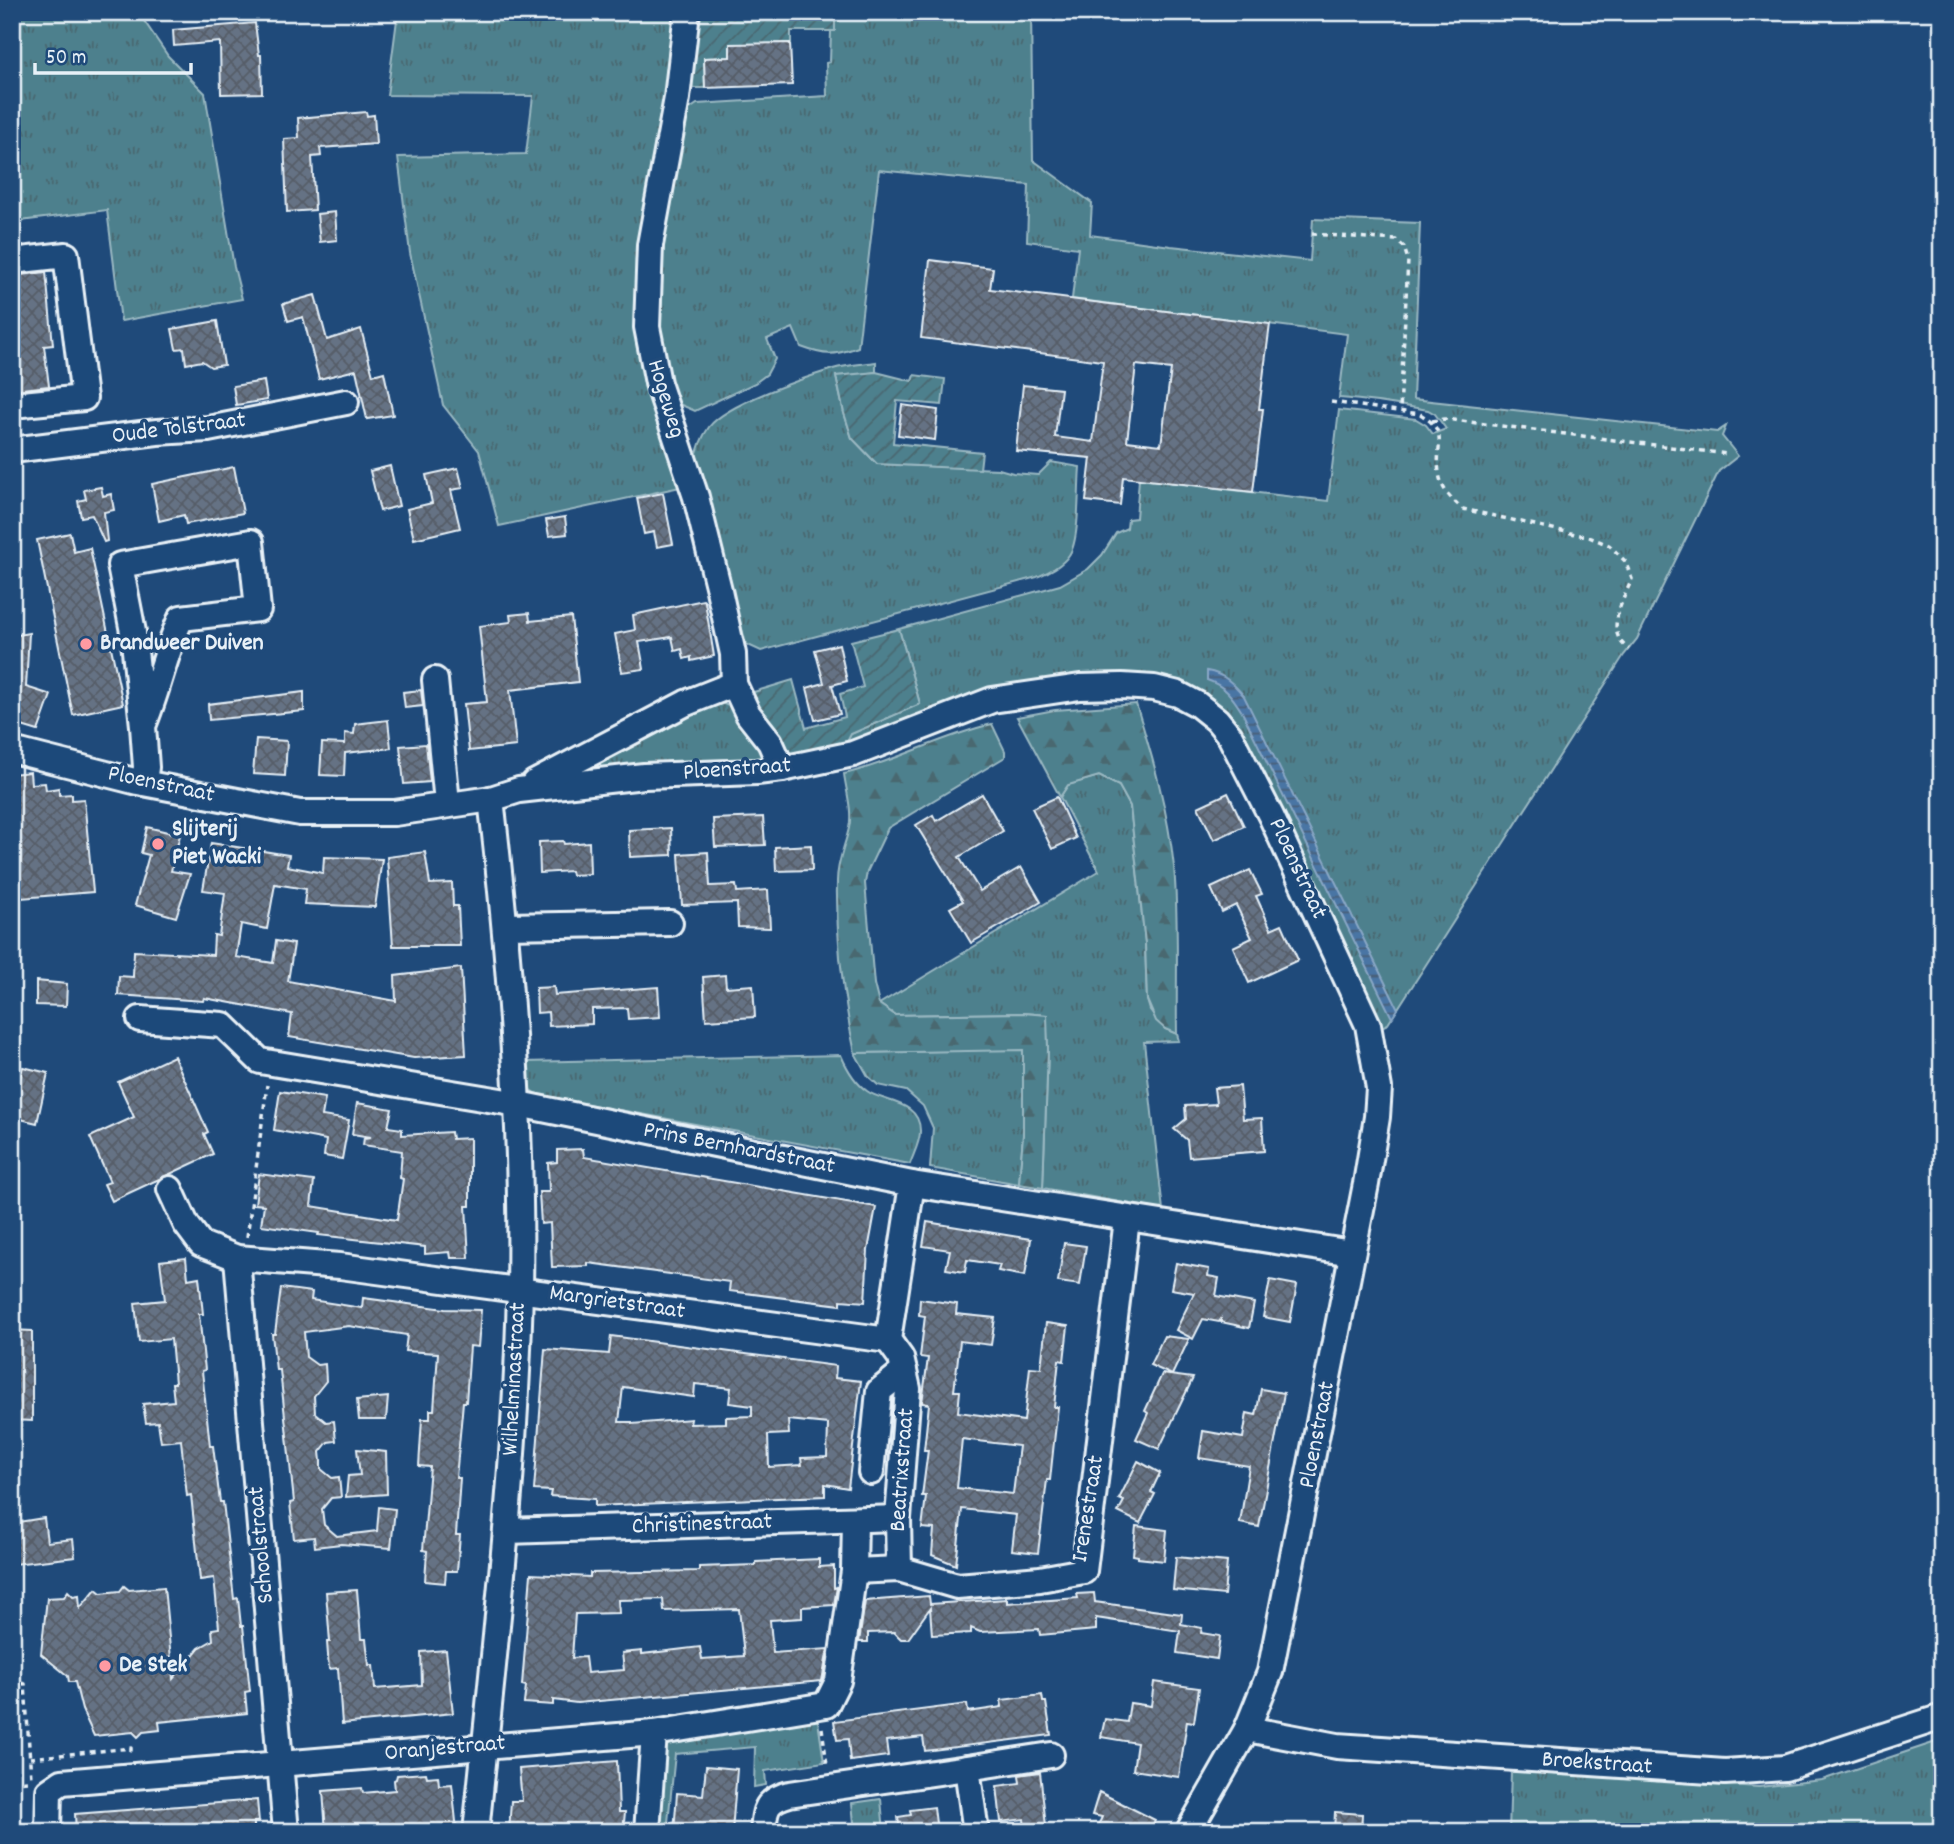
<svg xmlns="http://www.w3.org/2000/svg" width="1954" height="1844" viewBox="0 0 1954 1844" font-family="Dekko,sans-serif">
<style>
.grass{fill:url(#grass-tufts);stroke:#9ab8c2;stroke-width:2}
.forest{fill:url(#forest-firs);stroke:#9ab8c2;stroke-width:2}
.garden{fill:url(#garden-furrows);stroke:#9ab8c2;stroke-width:2}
.water{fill:url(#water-rules);stroke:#89a7c6;stroke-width:2}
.building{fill:url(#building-cross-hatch);stroke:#e8f1f8;stroke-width:2;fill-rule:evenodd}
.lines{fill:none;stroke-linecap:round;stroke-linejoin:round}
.minor-casing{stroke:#e8f1f8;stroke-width:30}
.path{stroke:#e8f1f8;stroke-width:3.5;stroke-dasharray:5 5;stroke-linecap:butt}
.minor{stroke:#1f4a7a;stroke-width:24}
.poi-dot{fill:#ff9aa2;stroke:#1f4a7a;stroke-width:2.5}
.labels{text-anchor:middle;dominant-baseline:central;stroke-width:7;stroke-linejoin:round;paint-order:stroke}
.street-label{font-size:24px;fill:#e8f1f8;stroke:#1f4a7a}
.poi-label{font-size:24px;font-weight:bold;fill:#e8f1f8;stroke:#1f4a7a;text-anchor:start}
</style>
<defs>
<pattern id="grass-tufts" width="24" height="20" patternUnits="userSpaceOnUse" patternTransform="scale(1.75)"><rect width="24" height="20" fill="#4d808d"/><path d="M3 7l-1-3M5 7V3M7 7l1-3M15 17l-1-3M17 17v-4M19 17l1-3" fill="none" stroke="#4a676f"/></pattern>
<pattern id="forest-firs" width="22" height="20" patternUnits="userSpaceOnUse" patternTransform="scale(1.75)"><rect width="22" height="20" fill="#4d808d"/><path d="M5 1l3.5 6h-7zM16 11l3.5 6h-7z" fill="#4a676f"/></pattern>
<pattern id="garden-furrows" width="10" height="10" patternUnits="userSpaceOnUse" patternTransform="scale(1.75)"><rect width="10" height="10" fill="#4d808d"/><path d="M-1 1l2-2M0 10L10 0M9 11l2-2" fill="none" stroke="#4a676f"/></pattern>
<pattern id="water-rules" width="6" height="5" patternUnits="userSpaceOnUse" patternTransform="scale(1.75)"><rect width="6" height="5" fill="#4975a4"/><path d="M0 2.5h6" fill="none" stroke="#485e77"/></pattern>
<pattern id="building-cross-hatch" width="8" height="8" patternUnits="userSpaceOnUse" patternTransform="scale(1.75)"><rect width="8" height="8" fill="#657284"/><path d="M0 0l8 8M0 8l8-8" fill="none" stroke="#565d67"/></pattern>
</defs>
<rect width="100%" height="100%" fill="#1f4a7a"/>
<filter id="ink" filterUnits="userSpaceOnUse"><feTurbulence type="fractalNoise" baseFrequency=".0143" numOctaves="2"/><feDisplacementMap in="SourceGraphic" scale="14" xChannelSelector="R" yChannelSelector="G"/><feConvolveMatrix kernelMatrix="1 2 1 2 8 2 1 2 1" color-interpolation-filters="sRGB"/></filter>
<g filter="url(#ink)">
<g class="grass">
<path d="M12,12H138L168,56L205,93L234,267L242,299L121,321L107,210L12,222Z"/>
<path d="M398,12H677L645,248L685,486L499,526L479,451L443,405L410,253L398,157L526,154L533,96L387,95Z"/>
<path d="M835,12H1031L1033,160L1092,203L1090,235L1171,246L1310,261L1313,219L1420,223L1413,399L1717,432L1726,426L1722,436L1738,456L1719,471L1637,639L1624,655L1388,1024L1377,1029L1223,716L1122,679L891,736L787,756L752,702L773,725L791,753L851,734L920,704L899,629L1060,585L1088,569L1102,555L1116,533L1127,528L1128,519L1136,518L1139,479L1328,501L1339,410L1416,419L1426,425L1433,434L1446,429L1435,414L1428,410C1400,405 1367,400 1339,398L1347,334L1072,299L1078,248L1027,241L1029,185L879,170L858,347C834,356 825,356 801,347L793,328L767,339L775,359L767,374L755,383L695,411L672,401L654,324L664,213L684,113L697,104L827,96L826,63L830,62L831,31L835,30Z"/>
<path d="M876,362V372L836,377L844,413L852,438L877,464L999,469L1013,473L1038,475L1051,462L1080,467C1078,487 1080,541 1069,555C1062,566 1048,572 1037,577L761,651L746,644L740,621L731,610L695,462C697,450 702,437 709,427C726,404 804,378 833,369C846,365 862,364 876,362Z"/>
<path d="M709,703H722L733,708L767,753L764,760L574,776Z"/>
<path d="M1099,776L1119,786L1130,806L1145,943L1147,1000L1150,1010L1165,1029L1177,1034L1179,1041L1144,1042L1163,1210L1043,1188L1048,1049L1046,1015L1023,1013L895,1015L879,1004L1099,871L1060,797L1068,785Z"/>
<path d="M1023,1049V1135L1019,1184L930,1168L933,1128L923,1106L906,1091L878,1085L868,1076L855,1053Z"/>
<path d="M841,1055C847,1069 854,1082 867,1091C883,1103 921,1100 920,1132C920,1142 913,1155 910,1164L539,1095C521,1087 525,1079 524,1062Z"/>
<path d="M817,1714L824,1762L765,1771L766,1785L754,1787L755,1747L675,1754L667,1832H657L664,1735Z"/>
<path d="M1942,1740V1832H1509L1511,1771L1759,1787L1822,1780Z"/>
<path d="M881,1799L884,1832H855L852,1803Z"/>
</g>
<g class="forest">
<path d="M1136,704C1153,758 1168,811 1174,867C1179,922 1176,979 1177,1034L1165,1029L1156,1021L1147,1000L1145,943L1130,806L1119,786L1099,776L1068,785L1060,797L1017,717L1055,710Z"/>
<path d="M992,724L1005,751V757L888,828L867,872L865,883L874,984L879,1004L895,1015L1023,1013L1047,1015L1048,1049L1043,1188L1019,1184L1023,1135V1050L855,1053C843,998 836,938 837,881C837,862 845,846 849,828C853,812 846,790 844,774C895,762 941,736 992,724Z"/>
</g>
<g class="garden">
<path d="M694,12H835V31H791V43L767,44L730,57L704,58L705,88H691L687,86Z"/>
<path d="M876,372L912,381L914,375L945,379L942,405L897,401L893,443L982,452L980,469L877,464L852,438L844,413L836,376Z"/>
<path d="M899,629L920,704L851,734L845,746L791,753L773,725L747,694L793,680L806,728L845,717L840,694L863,687L851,641Z"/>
</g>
<path class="water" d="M1207,671C1224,674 1233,683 1244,696L1398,1009L1392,1018L1242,712C1232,696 1225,686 1207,680Z"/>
<g class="building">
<path d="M255,23L259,55H261L262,93L221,94L220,42L174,46L173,30Z"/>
<path d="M790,43L792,85L705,88L704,58L730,57V44Z"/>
<path d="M366,112L367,116L374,115L376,144L320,148L321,156L312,157L315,210L287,212L284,139L299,138L298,118Z"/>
<path d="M335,212L337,240L320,242L317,214Z"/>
<path d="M930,260L993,268L990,289L1270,324L1259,409H1263L1253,492L1123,477L1120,505L1086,501L1091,458L1016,451L1023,385L1061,389L1055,437L1093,442L1103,361L921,338ZM1136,365L1171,369L1161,445L1127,441Z"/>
<path d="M46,272L53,345L44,346L49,386L12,390V276Z"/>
<path d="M315,295L327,340L361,329L373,375L384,372L393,415L367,419L356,370L319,379L303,317L288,321L283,304Z"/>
<path d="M217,321L224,365L211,367L202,361L186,364L184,348L176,349L172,329Z"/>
<path d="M264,381L267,400L236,405L233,386Z"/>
<path d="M902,405L938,410L935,440L898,435Z"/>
<path d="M390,466L399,506L380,511L370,471Z"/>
<path d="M234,467L243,513L186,524L184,515L159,521L152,484Z"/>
<path d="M458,468L463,488L451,490L460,528L414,539L407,509L432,503L426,475Z"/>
<path d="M101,487L103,496L111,494L114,510L104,512L107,541L104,542L92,515L81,517L78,501L86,499L84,490Z"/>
<path d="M663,493L673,544L657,547L654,532L644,534L637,498Z"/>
<path d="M565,517L567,534L549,536L546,520Z"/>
<path d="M70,533L74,552L90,548L123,704L73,715L37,540Z"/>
<path d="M703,600L705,602L714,656L691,661V657L684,659L682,649L675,651L672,637L639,642L644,669L622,672L615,634L635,630L633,615Z"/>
<path d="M529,613L530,621L571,617L578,682L510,690L516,746L469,751L464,704L487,702L479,626L511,622L510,615Z"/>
<path d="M29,633L26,687L51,695L38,731L12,723V636Z"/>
<path d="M839,644L847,681L832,685L840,714L815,720L807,688L824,683L815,650Z"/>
<path d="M421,690L423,706L405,708L403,692Z"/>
<path d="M304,692V711L209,720L208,704Z"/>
<path d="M388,720L391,748L345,753L344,776L320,775L322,743L345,744V733L354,734L355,724Z"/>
<path d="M256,739L287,741L285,776L253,774Z"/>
<path d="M426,744L430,782L404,784L400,746Z"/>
<path d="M30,772L31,784L45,783L46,790L59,788V795L72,794V800L84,799L93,892L21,898L15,830H12V774Z"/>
<path d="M1228,793L1244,826L1214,840L1198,807Z"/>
<path d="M982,794L1003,831L959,857L980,891L1021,867L1041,902L971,943L950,908L963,901L916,825L933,815L936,821Z"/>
<path d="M1057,797L1076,838L1052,849L1032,808Z"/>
<path d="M763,817L765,845L715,847L713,819Z"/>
<path d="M147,827L180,835L171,871L190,874L176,917L135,905L149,855L141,853Z"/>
<path d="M671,828L672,855L630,857L629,830Z"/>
<path d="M563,841L564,844L589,842L590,874L572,875L571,871L540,873L539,842Z"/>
<path d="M211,843L289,855L287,866L323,873L324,857L382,859L375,907L304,904L306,889L275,884L267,929L241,924L236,957L273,963L276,941L294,944L288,981L396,1001L395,976L461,968L466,1055L414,1058L289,1037L292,1014L204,998L203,1001L118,995L119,976L133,977L134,951L213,955L214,935L219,936L225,893L203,890Z"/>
<path d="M811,845L812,870L776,871L775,847Z"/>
<path d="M425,852L430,884L452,883L453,906H458L460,946H393L387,857Z"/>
<path d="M708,852L710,886L736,885L737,892L768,890L770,928L738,927L737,903L682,905L679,854Z"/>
<path d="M1250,870L1262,894L1256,896L1271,929L1282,924L1298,960L1249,983L1233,947L1252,938L1236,905L1222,912L1211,888Z"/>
<path d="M725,975L726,987L753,985L755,1017L706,1020L703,977Z"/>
<path d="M36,981L67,984L66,1006L36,1005Z"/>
<path d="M554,987L555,995L658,987L660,1017L628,1019L627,1008L592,1009V1024L549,1026L548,1012L537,1013L536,988Z"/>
<path d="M174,1056L208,1132L204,1134L213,1154L112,1201L104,1184L110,1182L90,1137L134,1117L118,1082Z"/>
<path d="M23,1067L48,1073L37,1123L12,1117V1076L20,1078Z"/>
<path d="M1240,1086L1243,1119L1262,1118L1264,1151L1189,1157L1187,1140L1174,1129L1186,1119L1185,1106L1216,1104L1214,1088Z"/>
<path d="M280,1091L325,1098L322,1116L349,1120L342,1159L324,1156L326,1140L274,1130Z"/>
<path d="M357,1103L392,1109L388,1127L402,1129V1135L451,1132L452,1139L470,1138V1206H466L469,1258H451L450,1252L425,1254V1247L318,1235L319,1233L261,1225L264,1205L255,1204L259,1174L314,1181L311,1206L397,1220L403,1179L400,1178L402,1151L363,1145L364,1138L371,1137L352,1134Z"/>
<path d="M583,1149L584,1157L876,1207L868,1250L865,1302L841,1300V1305L729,1291L730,1282L588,1263V1266L552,1267L550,1223L541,1224L539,1192H549L548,1163L557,1162V1150Z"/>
<path d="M927,1222L1031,1239L1025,1276L998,1271L1000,1265L967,1260L965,1272L946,1269L950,1250L923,1246Z"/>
<path d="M1064,1243L1086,1246L1080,1285L1058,1282Z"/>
<path d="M186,1258L188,1279L199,1277L203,1314H199L205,1370L202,1371L206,1408L210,1446H213L220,1502H223L234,1599L238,1598L241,1626H243L250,1691L245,1692L247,1713L159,1722L160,1730L143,1732L138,1737L133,1732L94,1736L82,1710L75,1682H69L68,1676L41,1654L47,1598L64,1597L68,1591L73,1596L79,1595L80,1608L96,1589L101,1593L120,1591L124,1586L129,1590L164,1587L173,1679L199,1648L213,1640L212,1629L219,1628L214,1578L200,1580L191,1495L187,1496L181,1440L161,1442L158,1422L146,1423L143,1404L174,1401L172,1383H175L171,1339L139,1342L135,1303L165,1300L160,1261Z"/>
<path d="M1176,1263L1209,1269L1208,1276L1219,1278L1216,1296L1254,1303L1249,1328L1221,1322V1319L1219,1322L1203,1319L1193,1339L1176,1330L1194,1293L1171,1289Z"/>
<path d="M1270,1280L1297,1285L1290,1322L1263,1317Z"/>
<path d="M281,1288L312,1292L311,1300L362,1308L363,1298L445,1309L481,1310L478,1347L470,1346L466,1402H463L456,1478H460L456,1535H460L457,1571H446L445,1583L425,1581L427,1551L423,1550L430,1467L419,1466L422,1419H430V1410H434L438,1353L405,1351L407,1335L349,1326L304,1332L306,1357L317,1365L325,1364L326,1381L314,1396L315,1413L326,1422L334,1421L336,1441L328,1442L320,1452L321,1461V1469L332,1478L339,1477L341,1497L331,1498L322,1509L324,1525L337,1536L377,1531L379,1507L395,1509L391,1548L341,1544L315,1547L314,1537L294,1539L290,1503L294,1502L280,1370H276L272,1334H275Z"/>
<path d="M920,1299L957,1304L956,1314L995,1318L991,1345L960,1341L954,1391H960L958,1412L1024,1421L1030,1367L1041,1368L1046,1323L1068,1326L1064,1361L1059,1360L1054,1407H1058L1054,1442L1050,1480H1047L1038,1553L1012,1550L1016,1515L962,1509L956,1565L932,1555L934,1529L922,1528L926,1496H922L928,1450H924L929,1404L922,1403L928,1358L920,1357L925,1316L919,1315ZM962,1439L1019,1446L1013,1494L957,1488Z"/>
<path d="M12,1330L32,1331V1421L12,1420Z"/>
<path d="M611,1336L836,1366L835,1378L861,1381L848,1488L825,1484V1496L595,1506V1499L550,1496L551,1491L534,1490L545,1349L609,1354ZM695,1384L731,1388L729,1403L752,1406V1416L726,1417V1423L690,1424L691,1419L632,1424V1422H619L623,1387L694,1397ZM788,1420L828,1424L827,1457L801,1458L802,1465L769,1467L768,1435L789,1434Z"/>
<path d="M1164,1336L1189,1339L1172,1375L1150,1365Z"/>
<path d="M1162,1374L1193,1378L1159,1449L1136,1439L1148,1413L1145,1411Z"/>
<path d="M1261,1389L1284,1393L1259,1527L1240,1523L1249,1466L1199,1458L1203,1431L1243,1438L1247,1413L1256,1415Z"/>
<path d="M388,1397L386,1420H359L357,1400Z"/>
<path d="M357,1449L386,1452L387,1494L346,1497L348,1476L360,1475Z"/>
<path d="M1138,1461L1160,1473L1151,1492L1155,1494L1140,1523L1118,1512L1124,1501L1119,1499Z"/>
<path d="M44,1518L47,1542L73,1539L75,1557L14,1564L12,1523Z"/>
<path d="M1136,1526L1167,1530L1164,1561L1138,1558V1556L1133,1555Z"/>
<path d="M1176,1557L1227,1562L1224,1595L1173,1590Z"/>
<path d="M819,1559V1567L834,1566V1588L837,1587L834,1605L802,1607V1618L770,1620L773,1653L828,1649L822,1681L577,1703L553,1700V1705L524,1703L526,1686L522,1685L531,1574L590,1577V1573L699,1571V1567L756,1565V1562ZM663,1599L664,1611L739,1609L744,1656L702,1659L700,1647L642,1654V1651L622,1653L624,1670L587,1673L585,1657L572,1658L575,1614L619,1613L618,1600Z"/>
<path d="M357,1590L361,1639H366L369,1665H373L375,1689L422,1685L421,1652L446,1650L453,1713L342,1724L338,1668L329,1669L327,1642H330L326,1592Z"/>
<path d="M1094,1593L1095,1602L1182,1614L1181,1624L1202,1628L1201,1633L1220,1636L1217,1659L1177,1653L1180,1631L1096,1618V1630L1040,1635L1039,1629L980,1632L971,1628V1633L932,1635L930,1608L908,1639H901L894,1632L868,1633V1642H859L865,1601L929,1596L930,1604L1007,1599V1603L1078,1598L1077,1594Z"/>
<path d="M1154,1682L1199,1688L1194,1722L1187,1721L1179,1777L1133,1770L1137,1743L1101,1737L1105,1719L1127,1722L1130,1703L1151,1706Z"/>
<path d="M1042,1695L1043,1702H1046L1051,1735L925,1751L923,1737L886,1741L888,1756L850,1761L848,1739L837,1740L834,1721L967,1704L968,1712L1002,1707L1001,1700Z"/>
<path d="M617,1761L619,1812H625L623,1832H509L511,1801H522L519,1769Z"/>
<path d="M706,1766L737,1769L732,1832H674L677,1793L703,1795Z"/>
<path d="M1040,1772L1046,1826L1025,1829L1024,1819L1001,1822L997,1786L1020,1783L1019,1775Z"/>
<path d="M426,1773L427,1777L438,1776L439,1785L452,1784L457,1831L423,1828L422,1832H404V1829L374,1832H326L323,1791L362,1788L363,1793L395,1790L394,1780L396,1779L397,1775Z"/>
<path d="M1099,1792L1155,1820L1150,1832H1095L1102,1817L1092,1815Z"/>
<path d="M257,1800L259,1822H254V1832H76L75,1814Z"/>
<path d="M934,1807L937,1832H900L898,1817L911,1815L910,1810Z"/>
<path d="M1335,1812L1362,1814L1361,1832H1334Z"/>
</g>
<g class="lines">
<defs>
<g id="minor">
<path d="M687,12L677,98L650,245L647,327L658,383L696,497L719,590L733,654L734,684L748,714L770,742L782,769"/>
<path d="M12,261L66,255L84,398L12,405"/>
<path d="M12,450L157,432L208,429L346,402"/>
<path d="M435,680L447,803"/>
<path d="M143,726C158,690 165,653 181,618L258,609L251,542L120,565L133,632L143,726L146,767L144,783"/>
<path d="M12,750L138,782L300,813H394L491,799L519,790L644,776L757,772L782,769L853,754L992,700L1080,687L1122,686L1154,688L1178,694L1197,704L1217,720L1230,736L1271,816L1368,1025L1379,1088L1377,1117L1366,1184L1270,1672L1247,1729L1188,1832"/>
<path d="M534,783L686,703L734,684"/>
<path d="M506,926L670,923"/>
<path d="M140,1019L223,1025L260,1061L518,1104L912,1184L1352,1253"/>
<path d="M170,1189L186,1224L201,1244L237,1258L340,1266L888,1340"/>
<path d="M237,1258L286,1832"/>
<path d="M871,1472L879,1391L904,1371"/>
<path d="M507,1531L898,1518"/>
<path d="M899,1569L898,1518L908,1389L901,1358L888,1340L912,1184"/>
<path d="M854,1571L899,1569L957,1586L1040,1579L1084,1571L1127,1219"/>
<path d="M1247,1729L1337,1746L1725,1772L1785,1768L1942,1717"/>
<path d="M967,1768L1051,1755"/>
<path d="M48,1832L49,1791L62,1782L654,1733L826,1705L838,1681L854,1571L855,1520"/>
<path d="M476,1832C494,1652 516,1470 520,1289C523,1125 510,961 491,799"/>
<path d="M647,1832L654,1733"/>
<path d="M763,1832C765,1809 765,1801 789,1794L967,1768L976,1832"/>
</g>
</defs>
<use href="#minor" class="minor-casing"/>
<g class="path">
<path d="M1312,234L1396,240L1404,247L1408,260L1400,411"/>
<path d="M1331,402L1420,414C1450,432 1435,445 1439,473C1441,489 1451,499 1463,509L1589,537L1609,545L1625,561L1632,579C1623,601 1603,632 1629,649"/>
<path d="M1432,421L1445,419L1727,454"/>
<path d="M247,1237L267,1085"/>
<path d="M12,1681L25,1684L31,1778"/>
<path d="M822,1728L827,1765"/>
<path d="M30,1758L131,1748V1756"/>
<path d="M12,1782L29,1781"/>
</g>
<use href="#minor" class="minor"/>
</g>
</g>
<g class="poi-dot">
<circle cx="86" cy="644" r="7"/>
<circle cx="158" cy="844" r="7"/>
<circle cx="105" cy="1666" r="7"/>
</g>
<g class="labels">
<g class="street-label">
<text transform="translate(665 399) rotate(73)">Hogeweg</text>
<text transform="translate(179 429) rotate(-7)">Oude Tolstraat</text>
<text transform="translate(737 770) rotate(-4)">Ploenstraat</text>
<text transform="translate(161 785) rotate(12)">Ploenstraat</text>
<text transform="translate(1297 869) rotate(65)">Ploenstraat</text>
<text transform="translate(739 1149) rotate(11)">Prins Bernhardstraat</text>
<text transform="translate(617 1303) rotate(8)">Margrietstraat</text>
<text transform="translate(515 1379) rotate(-87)">Wilhelminastraat</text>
<text transform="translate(1318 1435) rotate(-79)">Ploenstraat</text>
<text transform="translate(903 1470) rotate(-86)">Beatrixstraat</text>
<text transform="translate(1089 1509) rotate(-81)">Irenestraat</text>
<text transform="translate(702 1525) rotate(-2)">Christinestraat</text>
<text transform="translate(262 1545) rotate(-95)">Schoolstraat</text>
<text transform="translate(445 1749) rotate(-5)">Oranjestraat</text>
<text transform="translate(1597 1764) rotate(4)">Broekstraat</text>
</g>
<g class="poi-label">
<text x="100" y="644">Brandweer Duiven</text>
<text x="172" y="830">Slijterij<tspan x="172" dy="28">Piet Wacki</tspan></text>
<text x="119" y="1666">De Stek</text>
</g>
</g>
<rect width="1954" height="1844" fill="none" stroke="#1f4a7a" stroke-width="42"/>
<rect x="21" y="21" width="1912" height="1802" fill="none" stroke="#e8f1f8" stroke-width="2.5" filter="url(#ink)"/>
<path d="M35 63v10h156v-10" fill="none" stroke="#e8f1f8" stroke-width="3.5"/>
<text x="46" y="63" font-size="21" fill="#e8f1f8" stroke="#1f4a7a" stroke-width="5" paint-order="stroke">50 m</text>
</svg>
